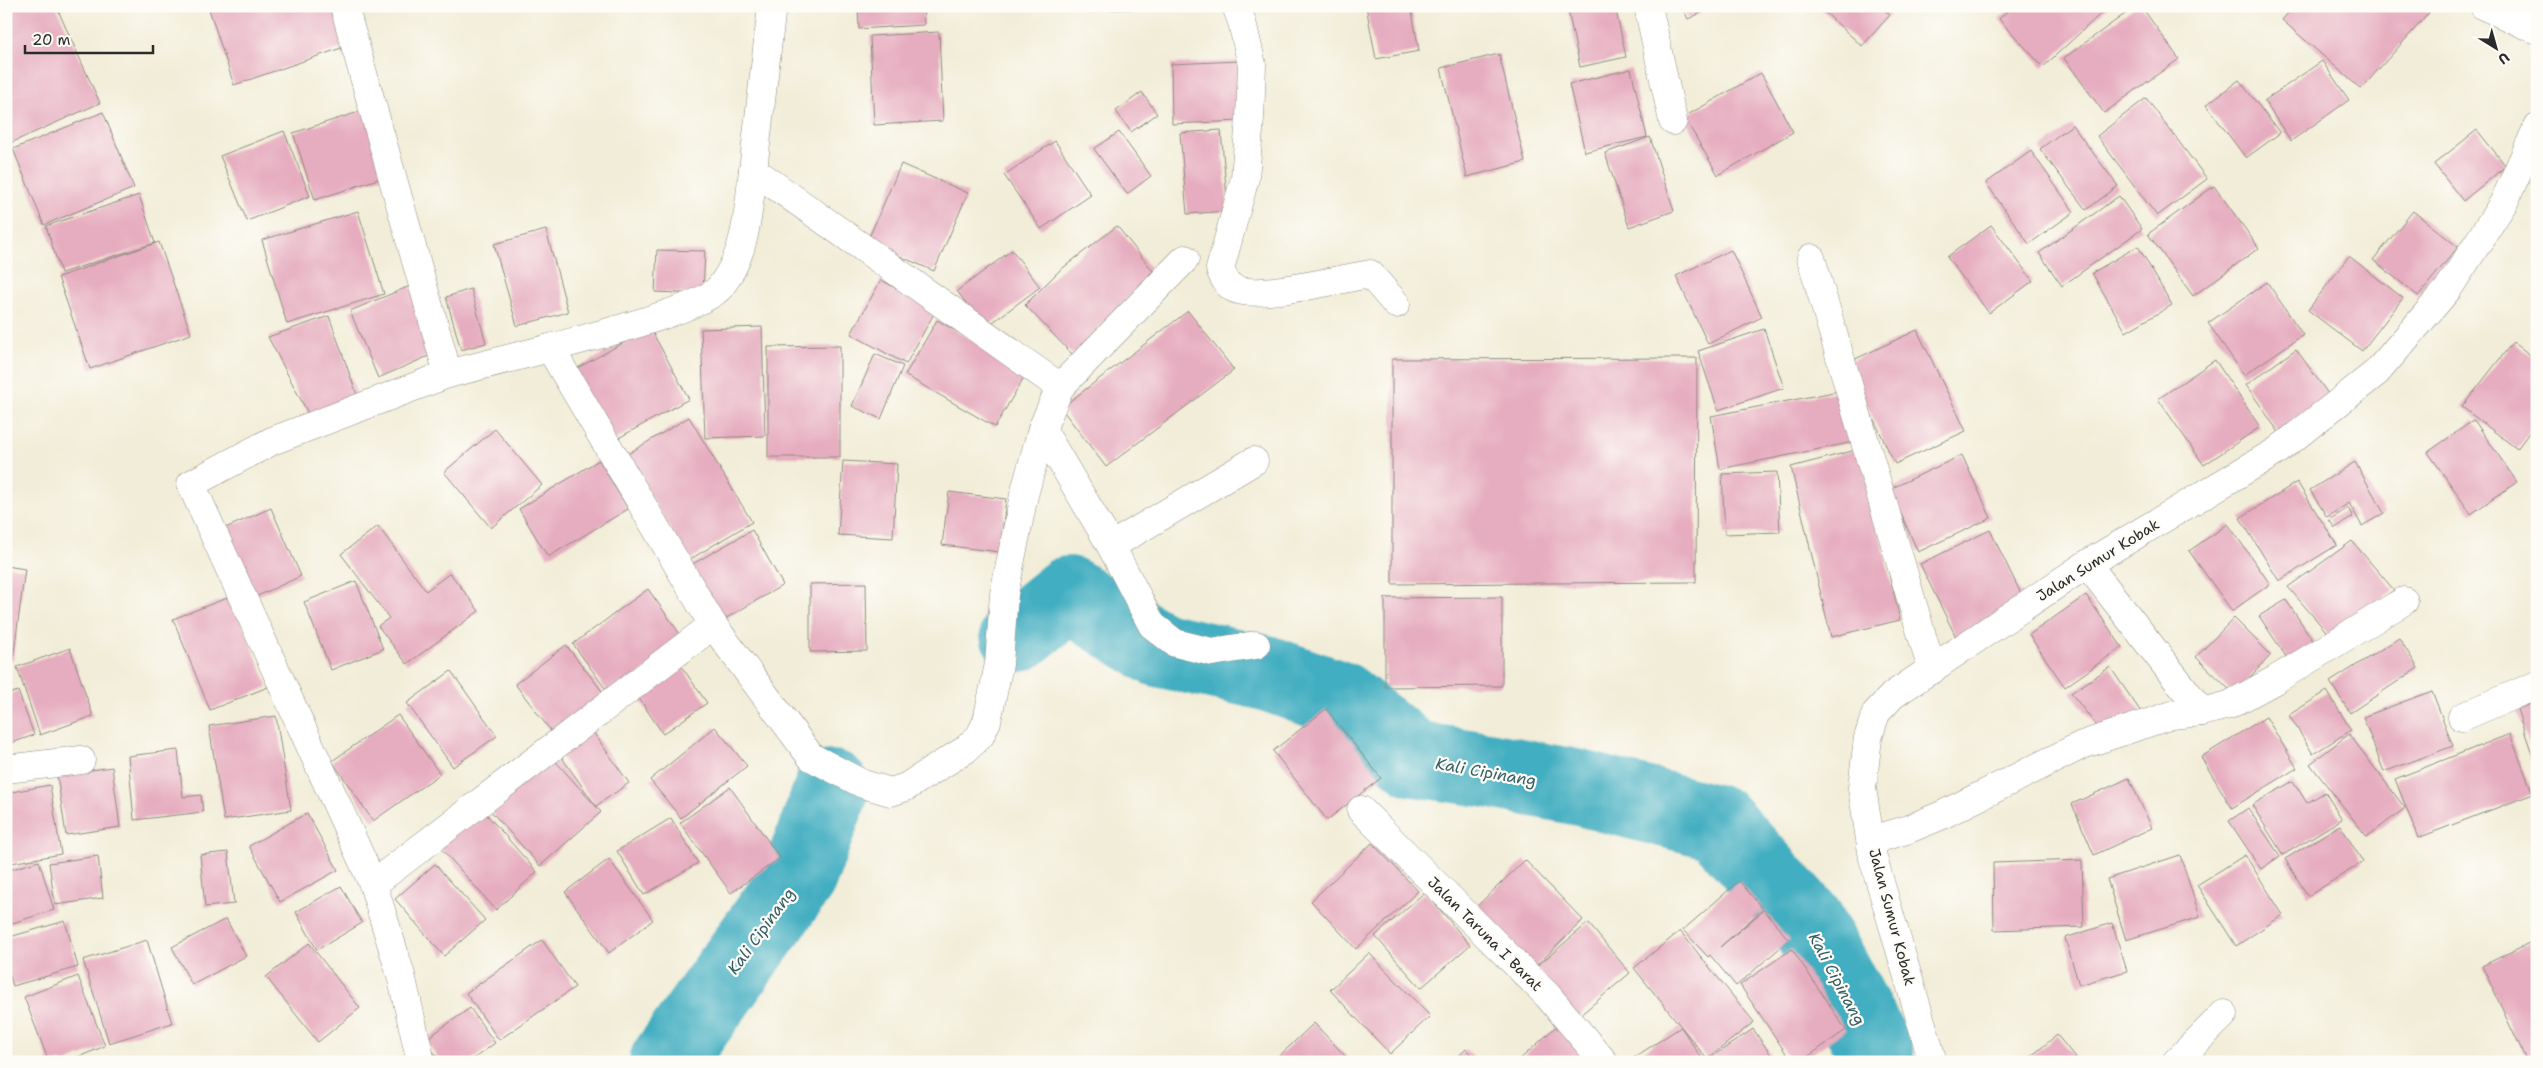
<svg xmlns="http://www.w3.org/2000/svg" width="2543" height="1068" viewBox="0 0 2543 1068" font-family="'Shantell Sans',sans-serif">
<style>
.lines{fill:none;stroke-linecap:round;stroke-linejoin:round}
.river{stroke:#42aec1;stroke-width:76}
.building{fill:#e6acbf}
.minor-casing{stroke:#8e8c82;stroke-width:29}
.minor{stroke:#fff;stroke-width:28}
.labels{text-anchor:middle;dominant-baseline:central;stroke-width:4.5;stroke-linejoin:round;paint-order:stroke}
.street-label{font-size:15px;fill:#2b2b2b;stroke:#fdfcf7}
.water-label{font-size:16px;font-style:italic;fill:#345f67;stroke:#fdfcf7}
</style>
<rect width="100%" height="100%" fill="#fdfcf7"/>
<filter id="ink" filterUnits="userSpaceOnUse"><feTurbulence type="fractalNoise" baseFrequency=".02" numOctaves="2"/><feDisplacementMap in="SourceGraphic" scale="10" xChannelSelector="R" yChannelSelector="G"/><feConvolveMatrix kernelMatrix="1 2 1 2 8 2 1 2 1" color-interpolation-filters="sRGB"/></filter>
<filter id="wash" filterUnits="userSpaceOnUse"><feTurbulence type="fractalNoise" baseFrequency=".0096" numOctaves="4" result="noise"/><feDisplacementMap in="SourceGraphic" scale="20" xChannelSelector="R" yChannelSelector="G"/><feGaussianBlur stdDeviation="1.12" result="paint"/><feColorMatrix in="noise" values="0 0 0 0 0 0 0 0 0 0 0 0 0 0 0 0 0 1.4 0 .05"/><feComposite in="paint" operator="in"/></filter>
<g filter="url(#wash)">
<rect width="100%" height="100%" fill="#f2edd8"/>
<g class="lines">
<g class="river">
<path d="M1018,634L1068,594L1158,649L1266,673L1340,699L1415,759L1488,770L1580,788L1718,823L1807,922L1873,1047L1877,1062"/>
<path d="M667,1062L799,877L832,788"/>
</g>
</g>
<g id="blocks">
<g class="building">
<path d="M16,6H56L100,103L6,145V11Z"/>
<path d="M208,6H337L350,45L234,85Z"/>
<path d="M858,6H923L924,25L859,29Z"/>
<path d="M1084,6H1165V9L1084,10Z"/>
<path d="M1366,6H1411L1419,51L1376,59Z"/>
<path d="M1567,6H1615L1626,57L1580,67Z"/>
<path d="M1682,6H1716L1688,19Z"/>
<path d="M1818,6H1880L1890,15L1862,46Z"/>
<path d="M2013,6H2109L2043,67L1999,19Z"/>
<path d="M2136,6H2141L2179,59L2104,113L2064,58Z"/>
<path d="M2294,6H2421L2429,13L2361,89L2282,20Z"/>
<path d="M939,32L943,121L874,125L870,36Z"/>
<path d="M1499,54L1525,162L1467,177L1441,68Z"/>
<path d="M1239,61L1240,121L1172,124L1171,64Z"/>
<path d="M2322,61L2349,100L2291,141L2264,101Z"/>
<path d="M1631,69L1647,137L1585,152L1569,84Z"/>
<path d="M1761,73L1793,132L1718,175L1684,117Z"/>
<path d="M2239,80L2280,133L2246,158L2206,105Z"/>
<path d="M1142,92L1157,114L1131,132L1116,111Z"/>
<path d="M2146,98L2207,179L2157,216L2097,136Z"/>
<path d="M368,109L390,175L315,200L293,133Z"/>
<path d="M103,112L134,188L44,225L13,149Z"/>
<path d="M2072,125L2118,186L2086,210L2040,149Z"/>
<path d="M1221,130L1228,211L1187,214L1180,133Z"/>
<path d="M2477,130L2506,166L2463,201L2434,164Z"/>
<path d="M284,131L310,196L247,221L220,156Z"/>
<path d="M1119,132L1151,176L1127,194L1094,149Z"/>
<path d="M1650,137L1674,211L1629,227L1605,153Z"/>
<path d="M1055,141L1091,195L1041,229L1004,175Z"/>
<path d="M2031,151L2074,212L2029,244L1986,183Z"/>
<path d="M901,164L968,193L934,271L867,242Z"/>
<path d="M2214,186L2259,248L2193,296L2148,234Z"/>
<path d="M139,195L155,243L61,273L46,226Z"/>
<path d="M2119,196L2142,229L2062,286L2039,253Z"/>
<path d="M358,211L384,294L287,324L262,240Z"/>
<path d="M2413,211L2458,247L2418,296L2373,260Z"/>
<path d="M1991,225L2033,281L1989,313L1947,257Z"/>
<path d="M1117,226L1153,271L1073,355L1025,305L1059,271Z"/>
<path d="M546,230L568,312L517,326L494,244Z"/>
<path d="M159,242L191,334L90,369L58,277Z"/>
<path d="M2138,246L2172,305L2126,332L2092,273Z"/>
<path d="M657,250L705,251L703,294L655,292Z"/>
<path d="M1012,250L1040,287L985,328L957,291Z"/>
<path d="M1731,250L1762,317L1708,344L1676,276Z"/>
<path d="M2349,256L2403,298L2362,351L2308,310Z"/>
<path d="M881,280L936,310L906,364L851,334Z"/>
<path d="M2267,282L2303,335L2244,375L2208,323Z"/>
<path d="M410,286L438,352L378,378L350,311Z"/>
<path d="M471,289L486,343L461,350L446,297Z"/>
<path d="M1188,311L1234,370L1106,467L1061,408Z"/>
<path d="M329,316L357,395L311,419L268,337Z"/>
<path d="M937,320L1027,372L995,427L905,375Z"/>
<path d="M762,327L765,436L705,438L701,329Z"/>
<path d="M650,328L689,399L613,441L574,370Z"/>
<path d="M1764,329L1784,388L1718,410L1698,351Z"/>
<path d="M1917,330L1966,431L1895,464L1847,363Z"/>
<path d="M2513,342L2537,360V422L2517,449L2462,407Z"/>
<path d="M840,346V457H768V347Z"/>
<path d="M2296,349L2331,398L2280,434L2246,385Z"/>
<path d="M875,354L903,366L881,419L852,406Z"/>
<path d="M1697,358L1696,582L1392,584V359Z"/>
<path d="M2215,360L2260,427L2204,465L2158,399Z"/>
<path d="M1844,390L1854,442L1720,469L1711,416Z"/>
<path d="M689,417L752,522L689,560L626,455Z"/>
<path d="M2474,420L2517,482L2471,514L2428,452Z"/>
<path d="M495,429L542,485L491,528L444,472Z"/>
<path d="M1860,449L1900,620L1831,637L1791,467Z"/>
<path d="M1962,455L1991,518L1918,552L1890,489Z"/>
<path d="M599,460L628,509L548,557L519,509Z"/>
<path d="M843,461L897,464L893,538L838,535Z"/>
<path d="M2355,462L2384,513L2362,526L2349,503L2327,517L2310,490Z"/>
<path d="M1777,472L1780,532L1725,534L1722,474Z"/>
<path d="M2297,482L2337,545L2279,581L2240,518Z"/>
<path d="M949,492L1006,499L1000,552L942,545Z"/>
<path d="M271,508L301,576L251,599L221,530Z"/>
<path d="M2348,508L2353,517L2335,528L2329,520Z"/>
<path d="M2228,524L2270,584L2232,611L2189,551Z"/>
<path d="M378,526L426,591L450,573L479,611L407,664L378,626L389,618L341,554Z"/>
<path d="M752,530L783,585L723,620L691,565Z"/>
<path d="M1990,530L2025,602L1956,637L1920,564Z"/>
<path d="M2352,541L2394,590L2331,637L2288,587Z"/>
<path d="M6,566L25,569L13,660L6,659Z"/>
<path d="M356,581L383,649L331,670L304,602Z"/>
<path d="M866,583L867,651L810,652V584Z"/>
<path d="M648,589L685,641L610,695L573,644Z"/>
<path d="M2086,595L2122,647L2065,687L2029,635Z"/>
<path d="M232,596L268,687L210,710L173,619Z"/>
<path d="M1502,597V686L1385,687V598Z"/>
<path d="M2286,600L2318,648L2291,664L2259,616Z"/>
<path d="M2234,618L2271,655L2234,694L2196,657Z"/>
<path d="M2399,638L2418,668L2350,713L2330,682Z"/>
<path d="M566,645L605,695L554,735L515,684Z"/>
<path d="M70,648L93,716L40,735L17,667Z"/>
<path d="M677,660L707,703L663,734L634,691Z"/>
<path d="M2110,667L2141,712L2103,734L2071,693Z"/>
<path d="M451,671L497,736L453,767L407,703Z"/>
<path d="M18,691L34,735L6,745V695Z"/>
<path d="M2327,691L2351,730L2313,754L2289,715Z"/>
<path d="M2432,691L2453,746L2384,772L2363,717Z"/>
<path d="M2537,702V766H2536L2517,709Z"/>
<path d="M1326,709L1381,778L1327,820L1273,751Z"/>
<path d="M398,715L440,774L373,821L332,761Z"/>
<path d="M276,716L291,810L224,820L209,726Z"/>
<path d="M2266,717L2297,768L2232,808L2201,757Z"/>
<path d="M715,727L747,766L681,818L650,780Z"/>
<path d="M591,729L629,783L596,806L558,752Z"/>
<path d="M2349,734L2405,808L2367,837L2310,764Z"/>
<path d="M2510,734L2533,794L2418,838L2395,779Z"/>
<path d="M178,750L183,797L201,795L203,812L134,820L128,756Z"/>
<path d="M549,754L601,812L540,866L488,808Z"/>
<path d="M112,767L120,827L66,835L57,775Z"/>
<path d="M2129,778L2152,828L2094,855L2072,804Z"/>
<path d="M2293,781L2307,803L2325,792L2342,819L2283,855L2252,805Z"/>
<path d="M50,785L61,854L6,864V793Z"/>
<path d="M730,787L780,858L731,893L680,823Z"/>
<path d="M481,808L537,872L496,910L439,846Z"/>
<path d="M2248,808L2280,856L2261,869L2229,821Z"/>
<path d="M307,813L338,870L280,902L249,846Z"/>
<path d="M671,818L698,863L644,895L617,851Z"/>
<path d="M2340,825L2363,862L2308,896L2285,859Z"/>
<path d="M1372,843L1418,891L1356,949L1311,901Z"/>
<path d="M228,852L234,904L205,907L200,855Z"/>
<path d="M2180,855L2200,917L2126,940L2107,879Z"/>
<path d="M2245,855L2283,915L2236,946L2197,885Z"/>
<path d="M98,856L103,898L55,905L49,863Z"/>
<path d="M609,859L653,920L609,953L565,892Z"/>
<path d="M1525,860L1583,920L1532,970L1473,910Z"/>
<path d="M2082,860L2084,927L1994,930L1993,863Z"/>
<path d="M39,861L54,910L6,925V871Z"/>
<path d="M435,864L485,920L444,956L395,899Z"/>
<path d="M1739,881L1763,909L1720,947L1764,910L1789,940L1736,986L1710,955L1708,957L1683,930Z"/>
<path d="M341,886L362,923L317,950L296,912Z"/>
<path d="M1425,892L1470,945L1421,988L1375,936Z"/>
<path d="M226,919L246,956L192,985L172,947Z"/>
<path d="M65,921L78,967L13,986L6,964V938Z"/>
<path d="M1588,923L1630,973L1578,1017L1536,967Z"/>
<path d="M2112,923L2127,971L2079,985L2065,938Z"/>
<path d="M1680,931L1754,1022L1707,1059L1634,968Z"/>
<path d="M2537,939V1062H2527L2482,966Z"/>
<path d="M147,940L172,1023L109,1043L83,960Z"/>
<path d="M542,940L575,987L499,1040L466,993Z"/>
<path d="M309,943L360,1008L318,1042L266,977Z"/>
<path d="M1792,949L1846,1030L1800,1062H1792L1740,985Z"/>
<path d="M1369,953L1430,1016L1390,1054L1330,990Z"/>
<path d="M78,976L105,1046L66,1062H49L24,997Z"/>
<path d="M470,1008L495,1043L469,1062H441L425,1040Z"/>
<path d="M1314,1023L1351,1062H1273Z"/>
<path d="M1559,1024L1593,1062H1517Z"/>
<path d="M1681,1027L1704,1062H1627Z"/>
<path d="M1753,1029L1776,1062H1708L1707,1060Z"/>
<path d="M2057,1035L2079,1062H2023L2030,1057Z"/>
<path d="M1466,1049L1477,1062H1452Z"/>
</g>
</g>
</g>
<g filter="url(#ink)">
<use href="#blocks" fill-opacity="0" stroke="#8e8c82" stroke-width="1"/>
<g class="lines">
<defs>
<g id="minor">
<path d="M344,6L448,374"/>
<path d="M772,6L753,170L1060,387L1185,259"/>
<path d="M1236,6L1242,22L1252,65L1250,118L1245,178L1220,269C1223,276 1226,284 1233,288C1253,301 1344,278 1370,274L1396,304"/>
<path d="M1648,6L1673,121"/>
<path d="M2484,6L2537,30"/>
<path d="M1811,258L1932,670"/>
<path d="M550,348C583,339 705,309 721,286C747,252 748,211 753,170"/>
<path d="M1042,429L1111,546L1152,625L1175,643L1212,652L1256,645"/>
<path d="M1111,546L1254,461"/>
<path d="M2087,564L2202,712"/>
<path d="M2462,717L2537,685"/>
<path d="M6,769L81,760"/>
<path d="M1361,810L1548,996L1604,1062"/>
<path d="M1872,840L1906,830L1940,816L2082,745L2172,715L2202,712L2229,705L2275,680L2404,601"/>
<path d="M373,884L713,625"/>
<path d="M421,1062L401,975L373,884L191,484L272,441L448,374L550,348L713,625L811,757L863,784L891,792L906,787L965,750L980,736L987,721L999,664L1004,594L1024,495L1042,429L1060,387"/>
<path d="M1933,1062L1873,858L1862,788L1868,738L1876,713L1893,695L2087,564L2277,451L2377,372L2448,289L2504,202L2537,128"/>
<path d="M2176,1062L2224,1014"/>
</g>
</defs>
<use href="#minor" class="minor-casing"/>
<use href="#minor" class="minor"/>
</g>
</g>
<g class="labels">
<g class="street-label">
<text transform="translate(2098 560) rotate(-32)">Jalan Sumur Kobak</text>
<text transform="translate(1892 917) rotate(75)">Jalan Sumur Kobak</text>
<text transform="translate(1485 934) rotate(45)">Jalan Taruna I Barat</text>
</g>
<g class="water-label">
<text transform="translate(1486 772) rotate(10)">Kali Cipinang</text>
<text transform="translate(761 931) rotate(-54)">Kali Cipinang</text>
<text transform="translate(1837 979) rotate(62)">Kali Cipinang</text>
</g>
</g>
<rect width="2543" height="1068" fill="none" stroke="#fdfcf7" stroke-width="25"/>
<g transform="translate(2496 48) rotate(143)" stroke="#fdfcf7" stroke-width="4" paint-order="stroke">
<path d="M0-4L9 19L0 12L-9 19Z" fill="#2b2b2b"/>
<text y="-8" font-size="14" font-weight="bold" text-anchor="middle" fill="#2b2b2b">U</text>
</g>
<path d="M25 45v8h128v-8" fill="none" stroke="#2b2b2b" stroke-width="2.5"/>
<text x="32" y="45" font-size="15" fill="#2b2b2b" stroke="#fdfcf7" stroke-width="4" paint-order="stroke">20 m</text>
</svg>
